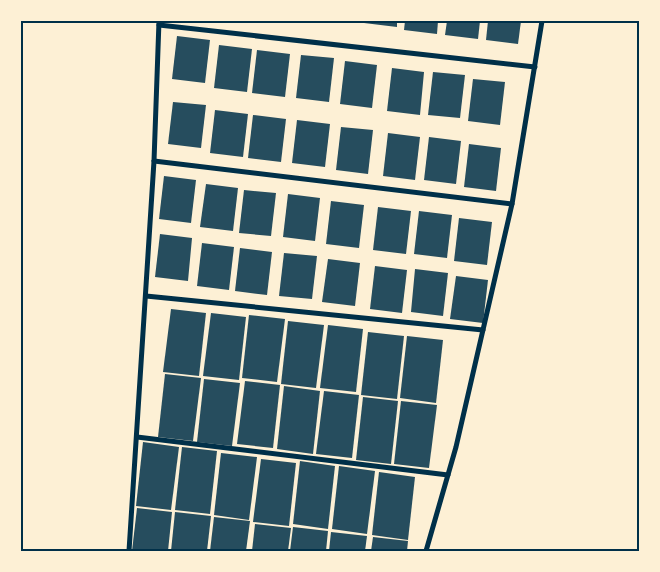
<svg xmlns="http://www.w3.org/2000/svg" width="660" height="572" viewBox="0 0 660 572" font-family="'DM Sans',sans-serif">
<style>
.building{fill:#264d5e}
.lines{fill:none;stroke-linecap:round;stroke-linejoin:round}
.minor{stroke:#003049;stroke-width:5}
.neatline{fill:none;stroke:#003049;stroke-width:2}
</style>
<rect width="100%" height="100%" fill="#fdf0d5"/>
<g class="building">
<path d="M364,21H397V27L364,23Z"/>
<path d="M405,21H438L437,34L404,30Z"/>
<path d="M447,21H480L478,39L445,35Z"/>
<path d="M488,21H521L518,44L486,40Z"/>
<path d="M177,36L210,40L205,83L172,79Z"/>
<path d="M219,45L252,49L247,92L214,88Z"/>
<path d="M257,50L290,54L285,97L252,93Z"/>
<path d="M301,55L334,58L329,102L296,98Z"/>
<path d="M345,61L377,65L372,108L340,104Z"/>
<path d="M392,68L424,72L420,115L387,111Z"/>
<path d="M433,72L465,75L460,118L428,115Z"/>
<path d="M473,79L505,82L500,125L468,121Z"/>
<path d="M173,102L206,105L201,148L168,144Z"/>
<path d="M215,110L248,114L243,157L210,153Z"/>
<path d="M253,115L286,119L281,162L248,158Z"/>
<path d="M297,120L330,124L325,167L292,163Z"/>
<path d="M341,127L373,130L368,174L336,170Z"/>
<path d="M388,133L420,137L415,180L383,176Z"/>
<path d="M429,137L461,141L456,184L424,180Z"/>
<path d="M469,144L501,148L496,191L464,187Z"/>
<path d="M164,176L196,180L191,223L159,219Z"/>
<path d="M206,184L238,188L233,231L200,227Z"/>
<path d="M244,190L276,193L271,236L239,233Z"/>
<path d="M288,194L320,198L315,241L283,237Z"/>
<path d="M331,201L364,205L359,248L326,244Z"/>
<path d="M378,207L411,211L406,254L373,250Z"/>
<path d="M419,211L452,215L447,258L414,254Z"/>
<path d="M459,218L492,222L487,265L454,261Z"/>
<path d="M160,234L192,238L188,281L155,277Z"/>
<path d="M202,243L234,247L229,290L197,286Z"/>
<path d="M240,248L272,252L267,295L235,291Z"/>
<path d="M284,253L317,256L312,299L279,296Z"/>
<path d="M328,259L360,263L355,306L322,302Z"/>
<path d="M375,266L407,270L402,313L370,309Z"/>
<path d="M415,269L448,273L443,316L411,312Z"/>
<path d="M456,276L488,280L483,323L450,319Z"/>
<path d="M171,309L206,313L199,376L163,372Z"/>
<path d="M211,313L246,317L239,380L203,376Z"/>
<path d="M249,315L285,319L277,382L242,378Z"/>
<path d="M288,321L324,325L316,388L281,384Z"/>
<path d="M328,325L363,329L356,392L320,388Z"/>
<path d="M368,332L404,336L397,399L361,395Z"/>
<path d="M407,336L443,340L436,403L400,398Z"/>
<path d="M165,374L201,378L193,441L158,437Z"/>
<path d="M204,379L240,383L232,446L197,442Z"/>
<path d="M245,381L280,385L273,448L237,444Z"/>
<path d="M284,386L320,391L313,454L277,449Z"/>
<path d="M324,391L359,395L352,458L316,454Z"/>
<path d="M363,397L398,401L391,464L356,460Z"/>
<path d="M401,401L437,405L429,468L394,464Z"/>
<path d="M143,442L179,447L171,510L136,506Z"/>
<path d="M182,447L217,451L210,514L175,510Z"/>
<path d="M221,453L257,457L249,520L214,515Z"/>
<path d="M261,459L296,463L289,526L253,522Z"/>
<path d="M300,461L335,466L328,529L293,524Z"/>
<path d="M339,466L375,471L367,534L332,529Z"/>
<path d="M379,472L415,477L408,540L372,535Z"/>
<path d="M137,508L172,512L168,551H132Z"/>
<path d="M175,512L211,516L207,551H171Z"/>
<path d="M214,517L250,521L246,551H210Z"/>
<path d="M255,524L291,528L288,551H252Z"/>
<path d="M293,527L328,531L326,551H290Z"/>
<path d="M331,532L367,536L365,551H329Z"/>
<path d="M373,537L408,541L407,551H371Z"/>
</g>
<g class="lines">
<g class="minor">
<path d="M159,25L535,67"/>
<path d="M154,161L512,204"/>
<path d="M146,296L483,330"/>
<path d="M137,437L448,475"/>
<path d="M129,551L154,161L159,21"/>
<path d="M426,551L456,447L512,204L542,21"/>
</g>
</g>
<rect width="660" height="572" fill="none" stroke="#fdf0d5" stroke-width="45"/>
<rect x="22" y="22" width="616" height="528" class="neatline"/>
</svg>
